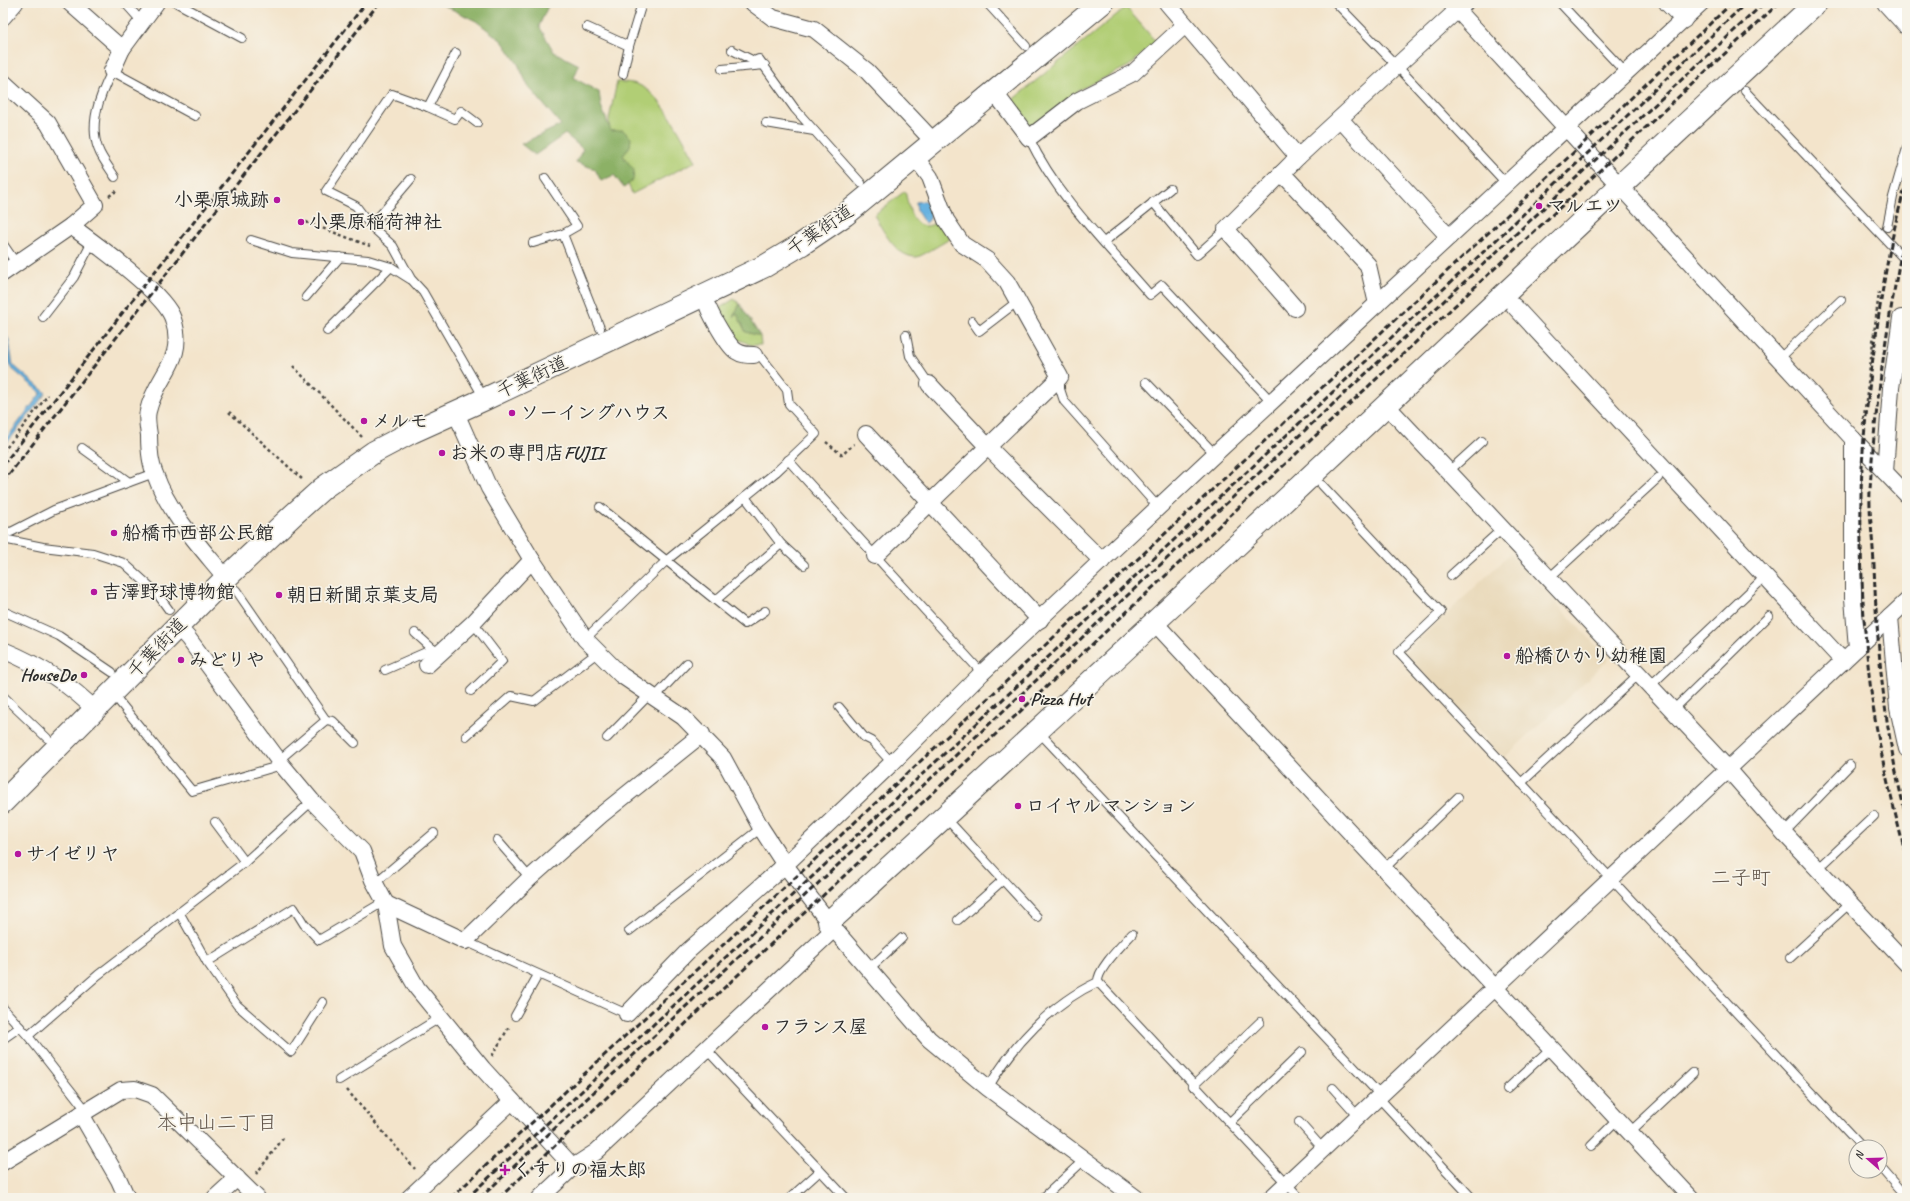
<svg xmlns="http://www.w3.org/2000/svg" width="1910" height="1201" viewBox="0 0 1910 1201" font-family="Caveat,'Klee One',sans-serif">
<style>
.built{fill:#e9d9ba}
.green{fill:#b1ce74;stroke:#6e7c50}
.forest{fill:#8cb166;stroke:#5c6e48}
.water{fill:#67b2e0;stroke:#496e86}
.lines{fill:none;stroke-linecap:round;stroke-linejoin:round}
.lane-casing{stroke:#494743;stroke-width:10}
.street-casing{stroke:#494743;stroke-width:18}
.secondary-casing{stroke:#494743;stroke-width:24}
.highway-casing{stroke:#494743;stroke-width:24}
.path{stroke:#494743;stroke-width:2.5;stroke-dasharray:3 3;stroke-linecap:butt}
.lane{stroke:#fff;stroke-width:8}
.street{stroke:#fff;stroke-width:16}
.secondary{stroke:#fff;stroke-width:22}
.highway{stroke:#fff;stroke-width:22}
.rail{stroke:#2b2b2b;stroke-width:3;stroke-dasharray:6 3;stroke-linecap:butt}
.poi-dot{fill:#b5179e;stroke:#f7f3e8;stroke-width:1.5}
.labels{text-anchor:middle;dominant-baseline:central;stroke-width:3.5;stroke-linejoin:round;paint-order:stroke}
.poi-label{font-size:19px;font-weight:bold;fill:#2b2b2b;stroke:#f7f3e8;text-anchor:start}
.street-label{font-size:19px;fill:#2b2b2b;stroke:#f7f3e8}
.neighbourhood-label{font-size:20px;fill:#605449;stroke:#f7f3e8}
</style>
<rect width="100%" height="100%" fill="#f7f3e8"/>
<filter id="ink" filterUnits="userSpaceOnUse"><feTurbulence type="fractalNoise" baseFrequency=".025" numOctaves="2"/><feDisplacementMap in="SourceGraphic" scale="8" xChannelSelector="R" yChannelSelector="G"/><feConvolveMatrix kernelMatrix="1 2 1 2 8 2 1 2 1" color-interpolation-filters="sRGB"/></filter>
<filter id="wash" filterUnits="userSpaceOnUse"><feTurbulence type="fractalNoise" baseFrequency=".012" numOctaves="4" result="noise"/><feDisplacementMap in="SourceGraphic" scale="16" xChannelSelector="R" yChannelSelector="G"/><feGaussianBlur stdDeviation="0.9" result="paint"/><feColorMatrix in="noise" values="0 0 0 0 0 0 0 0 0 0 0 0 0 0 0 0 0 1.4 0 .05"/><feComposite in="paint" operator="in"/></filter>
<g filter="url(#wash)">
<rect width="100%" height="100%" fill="#f3e4cb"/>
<path class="built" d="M1510,554L1609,659L1504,758L1405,653Z"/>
<g class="green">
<path d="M1126,7L1156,42L1129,66L1081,89L1035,125H1028L1011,101Z"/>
<path d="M617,82C625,82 634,82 641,86C665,99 682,138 696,161L632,194L610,138L609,119Z"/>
<path d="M905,191C908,202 910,226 926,226C930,226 935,223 938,222L950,239C944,242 922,256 917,257C896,258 883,230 874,215Z"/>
<path d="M734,299L740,304L734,316L737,314L746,332L760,336L761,345H751L740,340L736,344L719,314L718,309Z"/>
</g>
<g class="forest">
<path d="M439,3H541L548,6L539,26L554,52L579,65L574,78L599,92L601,106L611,131L623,130L631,138L630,146L623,156L634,170L633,180L624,188L614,175L601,181L595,169L576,162L583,149L565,134L535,155L521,144L561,125L528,86L518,64L502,41L476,21Z"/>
<path d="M740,304L760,336L746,332L737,314L733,317Z"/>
</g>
<g class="water">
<path d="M925,201C930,207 934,218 926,223C921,220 915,208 916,202Z"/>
<path d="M3,329L9,340L13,365L46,393L3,448V443L41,393L10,367L7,342L3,336Z"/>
</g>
</g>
<g filter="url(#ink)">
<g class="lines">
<defs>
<g id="lane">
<path d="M125,3L142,22"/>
<path d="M177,3L242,38"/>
<path d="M987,3L1026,46"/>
<path d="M1336,3L1397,66L1506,183"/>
<path d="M1560,3L1625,72"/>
<path d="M587,27L629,46"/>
<path d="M732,50L754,61L759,59L795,109L861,183"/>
<path d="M722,69L765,65"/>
<path d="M623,74L629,46L642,3"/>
<path d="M1745,91L1907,262"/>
<path d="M428,107L456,53"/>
<path d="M477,123L461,111L455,119L428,107L392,94L326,191L356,206L371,226L393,246L411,279L423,292L484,398"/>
<path d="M766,123L814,131"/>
<path d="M1029,138C1058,198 1107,245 1150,295L1162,285L1271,401"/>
<path d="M115,177C110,169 104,161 100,153C87,126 100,95 112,71L195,116"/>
<path d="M545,178L577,226L563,234L600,328"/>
<path d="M1153,202L1197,255L1226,229"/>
<path d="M371,226L411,179"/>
<path d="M1887,227L1893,197L1907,148"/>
<path d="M251,240L292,253L368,260L391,267L410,279"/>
<path d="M1104,242L1170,189"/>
<path d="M533,243L563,234"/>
<path d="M3,244L16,263"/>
<path d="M306,297L340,257"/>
<path d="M43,317L74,277L92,242"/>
<path d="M972,321L979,331L1018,301"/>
<path d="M327,331L391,267"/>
<path d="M906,335L910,356L929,384"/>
<path d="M1779,359L1841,300"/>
<path d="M1060,378V389L1064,401L1158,507"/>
<path d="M1146,382L1215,454"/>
<path d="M82,448L129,482"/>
<path d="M788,460L982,673"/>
<path d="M1448,472L1482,441"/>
<path d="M1322,485L1441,612L1399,652L1862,1147"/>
<path d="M745,497L781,544L804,565"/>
<path d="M600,507L745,624L765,611"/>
<path d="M3,531L11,532L54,510L154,473"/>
<path d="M3,539L43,547L93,553L124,563L156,592L169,610"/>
<path d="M1451,575L1502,529"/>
<path d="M1548,579L1658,478"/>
<path d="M236,590L326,720L279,760"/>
<path d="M716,600L781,544"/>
<path d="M3,611L59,636L112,672"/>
<path d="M415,633L436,652"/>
<path d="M585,639L667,560L776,472L816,434L789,404L787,390L762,358L754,355"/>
<path d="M385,670L433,649"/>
<path d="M1649,687L1765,577"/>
<path d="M471,691L502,661L473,623"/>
<path d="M113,694L192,791L282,765"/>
<path d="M3,696L47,738"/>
<path d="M655,697L687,663"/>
<path d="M839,707L864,737L872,741L892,763"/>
<path d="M1672,711L1769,616"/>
<path d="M326,720L333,721L355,743"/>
<path d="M1038,731L1380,1095"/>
<path d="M466,736L511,696L534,701L597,653"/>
<path d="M607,738L650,694"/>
<path d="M1521,783L1638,675"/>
<path d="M945,817L1037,917"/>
<path d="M215,822L245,862"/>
<path d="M1784,833L1850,765"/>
<path d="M497,840L530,878"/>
<path d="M1384,869L1458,797"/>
<path d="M1818,869L1874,816"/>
<path d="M375,883L434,833"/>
<path d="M179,912L207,962L294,908L304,924L319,940L385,901"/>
<path d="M958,920L1003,880"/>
<path d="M629,931L761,828"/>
<path d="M465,941L627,1014"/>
<path d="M1790,958L1850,903"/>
<path d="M207,962L237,1005L291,1052L323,1002"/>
<path d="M869,969L902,938"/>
<path d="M1098,982C1097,969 1123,944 1132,934"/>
<path d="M3,1008L28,1036L86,1110"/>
<path d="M515,1016L538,975"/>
<path d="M28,1036L98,975L245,862L312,801"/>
<path d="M3,1039L20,1027"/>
<path d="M705,1048L846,1198"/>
<path d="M339,1080L441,1017"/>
<path d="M1193,1086L1260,1022"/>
<path d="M988,1088C1013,1045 1052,1003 1098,982L1300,1198"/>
<path d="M1333,1088L1358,1116"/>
<path d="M1507,1089L1551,1048"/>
<path d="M1378,1097L1472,1198"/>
<path d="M1230,1122L1302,1052"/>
<path d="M1299,1122L1323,1149"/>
<path d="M1630,1132L1693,1073"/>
<path d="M1591,1146L1618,1119"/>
<path d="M1880,1166L1907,1197"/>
<path d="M790,1198L820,1171"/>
<path d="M1043,1198L1084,1160"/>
</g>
<g id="street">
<path d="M70,3L122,49L112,71"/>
<path d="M753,3L773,18L814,29L867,71L934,142"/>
<path d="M1167,3L1298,157"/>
<path d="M1451,3L1853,439L1907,495"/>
<path d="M1667,3L1684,20"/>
<path d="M1885,3L1907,27"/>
<path d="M3,17L15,3"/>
<path d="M122,49L156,3"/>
<path d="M3,82L48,123L95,205L71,226L3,273"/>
<path d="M995,93L1029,138L1077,101L1133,73L1185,25"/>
<path d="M1340,119L1449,237"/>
<path d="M1282,173L1368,265L1377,304"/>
<path d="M71,226C94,243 165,293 173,319C187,361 156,375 148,411C146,418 148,428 149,435C149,447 150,463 155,474C169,514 200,546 226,578"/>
<path d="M1514,306L1843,661"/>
<path d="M708,307C712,317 728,346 736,351C742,355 747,355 754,355"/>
<path d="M1295,308L1226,229L1298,157L1465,3"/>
<path d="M929,384L988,447L1102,561"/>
<path d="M1386,405L1728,769L1784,833L1907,964"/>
<path d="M456,413L489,488L532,560L585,639L621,675L683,717L723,758L761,828L785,865L688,951L627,1014"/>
<path d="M866,434L1040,620"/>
<path d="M1853,439V598L1857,648"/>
<path d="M1885,472L1891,388L1901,318"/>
<path d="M875,556L1060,377L1007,282L987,260L962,244L946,220L930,177L916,158"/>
<path d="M1890,617L1898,708L1907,749"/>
<path d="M1154,622L1691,1198"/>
<path d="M178,627L188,638L282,765L312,801L362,851L373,880L386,904L393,946L417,988L483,1069L573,1167"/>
<path d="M3,650C37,664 70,684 96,711"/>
<path d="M427,665L473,623L532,560"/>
<path d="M386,904L465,941L530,878L601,815L702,734"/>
<path d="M81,1114L119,1180L127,1198"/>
<path d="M3,1162L121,1090L135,1089L152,1095L257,1198"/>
<path d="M215,1198L237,1178"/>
<path d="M409,1198L512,1101"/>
<path d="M540,1198L573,1167L596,1152L834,929"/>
<path d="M1136,1198L988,1088L929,1039L834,929L785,865L892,763L982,673L1215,454L1701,3"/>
<path d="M1271,1198L1907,601"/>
</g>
<path id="secondary" d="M829,922C1162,620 1486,309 1816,3"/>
<path id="highway" d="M3,802L226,578L293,515L323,488L347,471L374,452L412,432L485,399L765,266L802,244L845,215L1102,3"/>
</defs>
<use href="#lane" class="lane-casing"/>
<use href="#street" class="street-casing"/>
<use href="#secondary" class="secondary-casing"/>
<use href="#highway" class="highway-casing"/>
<g class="path">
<path d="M109,196L118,190"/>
<path d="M306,222L370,246"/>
<path d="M293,366L362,437"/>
<path d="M229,412L303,480"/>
<path d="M1863,425L1879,292"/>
<path d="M826,442L842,455L854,444"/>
<path d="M3,452L48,395"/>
<path d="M492,1056L509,1027"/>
<path d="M347,1090L415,1169"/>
<path d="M256,1174L285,1136"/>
</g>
<use href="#lane" class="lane"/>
<use href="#street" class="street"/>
<use href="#secondary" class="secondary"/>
<use href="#highway" class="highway"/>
<g class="rail">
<path d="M1907,181C1891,233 1882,289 1875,343C1868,393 1862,444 1861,495C1860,560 1863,626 1871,691C1878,748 1893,805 1907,860"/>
<path d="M1907,224C1889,311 1875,400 1870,490C1869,514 1873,540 1874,565C1877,650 1885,737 1907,819"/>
<path d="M3,465L366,3"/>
<path d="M3,482L379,3"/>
<path d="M451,1198L1486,235L1732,3"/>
<path d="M467,1198L1494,242L1746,3"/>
<path d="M480,1198L1764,3"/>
<path d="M499,1198L1779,3"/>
</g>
</g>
</g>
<g class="poi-dot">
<circle cx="277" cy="200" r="4"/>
<circle cx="1539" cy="206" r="4"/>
<circle cx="301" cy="222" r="4"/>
<circle cx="512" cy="413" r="4"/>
<circle cx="364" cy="421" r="4"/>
<circle cx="442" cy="453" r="4"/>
<circle cx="114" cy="533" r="4"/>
<circle cx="94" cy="592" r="4"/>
<circle cx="279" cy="595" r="4"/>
<circle cx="1507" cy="656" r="4"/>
<circle cx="181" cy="660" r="4"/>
<circle cx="84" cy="675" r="4"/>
<circle cx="1022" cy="699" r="4"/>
<circle cx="1018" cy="806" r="4"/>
<circle cx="18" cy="854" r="4"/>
<circle cx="765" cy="1027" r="4"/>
<path d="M503 1164h4v4h4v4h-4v4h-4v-4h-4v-4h4z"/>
</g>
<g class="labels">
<g class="poi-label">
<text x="269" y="200" text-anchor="end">小栗原城跡</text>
<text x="1547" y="206">マルエツ</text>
<text x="309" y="222">小栗原稲荷神社</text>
<text x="520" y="413">ソーイングハウス</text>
<text x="372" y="421">メルモ</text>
<text x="450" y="453">お米の専門店FUJII</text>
<text x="122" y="533">船橋市西部公民館</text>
<text x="102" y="592">吉澤野球博物館</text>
<text x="287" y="595">朝日新聞京葉支局</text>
<text x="1515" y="656">船橋ひかり幼稚園</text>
<text x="189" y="660">みどりや</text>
<text x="76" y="675" text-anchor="end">HouseDo</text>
<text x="1030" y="699">Pizza Hut</text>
<text x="1026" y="806">ロイヤルマンション</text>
<text x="26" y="854">サイゼリヤ</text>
<text x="773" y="1027">フランス屋</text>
<text x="513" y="1170">くすりの福太郎</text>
</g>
<g class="street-label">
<text transform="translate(820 230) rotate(-34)">千葉街道</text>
<text transform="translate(532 377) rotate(-25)">千葉街道</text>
<text transform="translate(157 648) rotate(-46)">千葉街道</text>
</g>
<g class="neighbourhood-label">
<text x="1741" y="877">二子町</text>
<text x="217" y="1122">本中山二丁目</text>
</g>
</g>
<rect width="1910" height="1201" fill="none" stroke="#f7f3e8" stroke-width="16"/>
<g transform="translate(1868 1159) rotate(290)"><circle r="19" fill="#f7f3e8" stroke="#a5a39c"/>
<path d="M0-3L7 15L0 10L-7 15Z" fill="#b5179e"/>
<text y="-6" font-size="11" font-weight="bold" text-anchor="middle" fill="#2b2b2b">N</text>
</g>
</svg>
